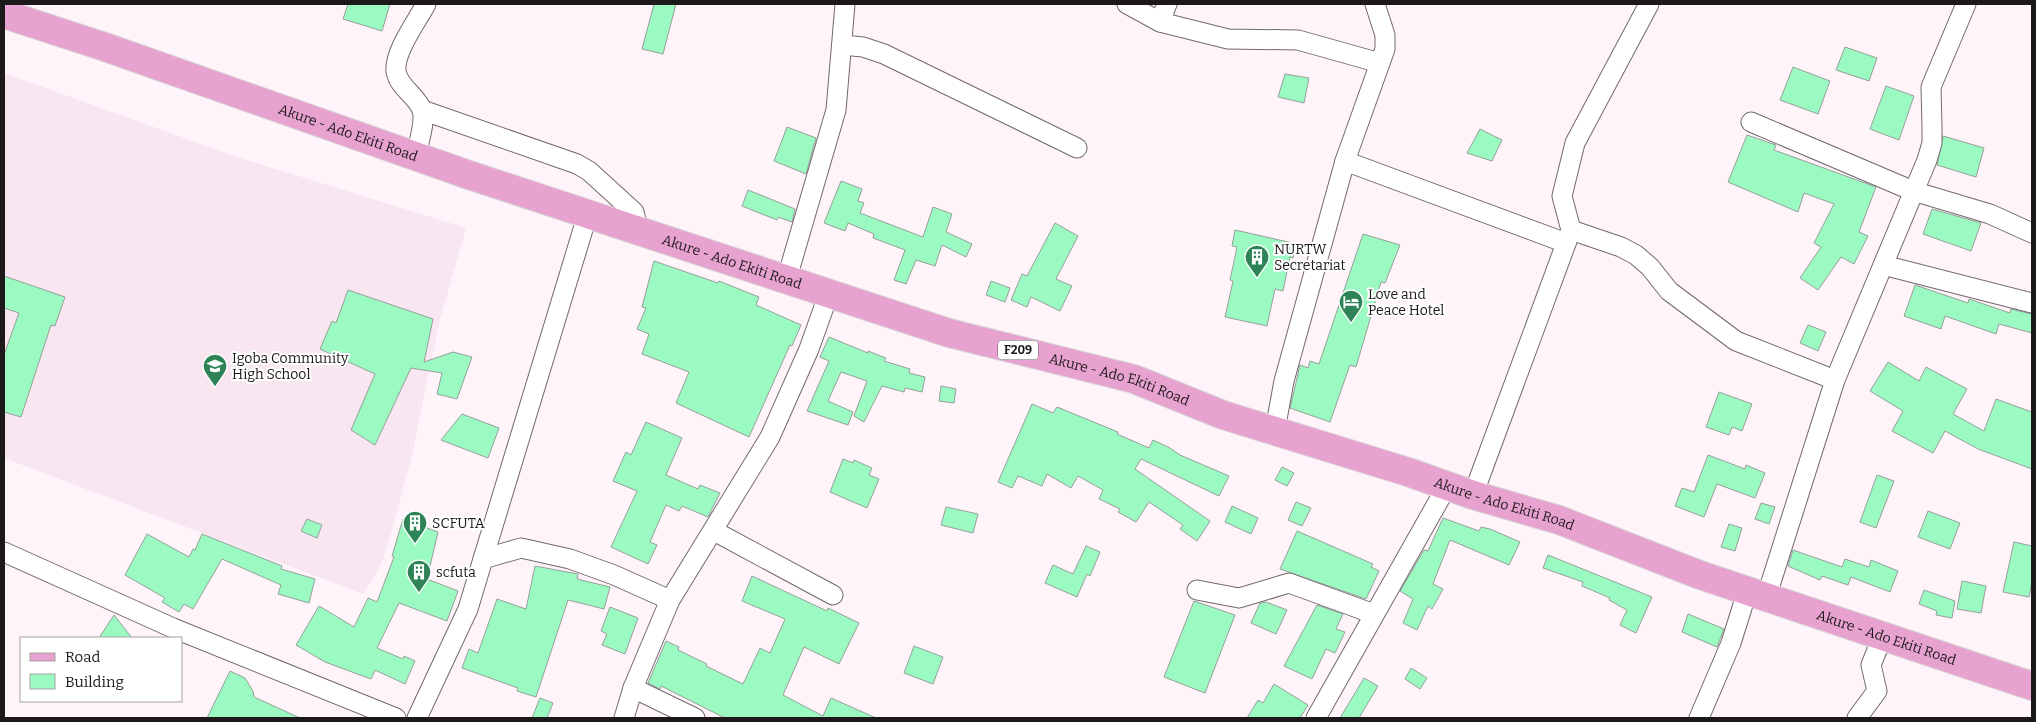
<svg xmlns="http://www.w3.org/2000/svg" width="2036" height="722" viewBox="0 0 2036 722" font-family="Bitter,serif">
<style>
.built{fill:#f8e6f0}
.building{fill:#9bfac1;stroke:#969f99}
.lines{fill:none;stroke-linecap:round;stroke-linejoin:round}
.street-casing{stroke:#72696e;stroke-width:21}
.primary-casing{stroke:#d6d6d6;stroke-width:30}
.street{stroke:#fff;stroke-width:19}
.primary{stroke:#e8a2d0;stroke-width:28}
.labels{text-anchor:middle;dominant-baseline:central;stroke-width:4;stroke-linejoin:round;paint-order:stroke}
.shield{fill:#fff;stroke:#615e5f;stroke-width:1}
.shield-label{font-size:12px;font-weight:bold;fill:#1d191b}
.street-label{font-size:14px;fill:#1d191b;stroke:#fff}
.poi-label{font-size:14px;fill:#1d191b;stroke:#fff;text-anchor:start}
</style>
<rect width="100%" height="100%" fill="#fff4fa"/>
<path class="built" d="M4,73L234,156L466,228L439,323L413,451L390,537L381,565L363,594L4,458Z"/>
<g class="building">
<path d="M348,4H390L382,31L343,19Z"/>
<path d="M654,4H676L663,54L642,49Z"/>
<path d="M1845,47L1877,58L1869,81L1836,70Z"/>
<path d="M1793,67L1830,81L1818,114L1780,100Z"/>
<path d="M1285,74L1309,78L1304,103L1278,97Z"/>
<path d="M1886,86L1914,96L1899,140L1870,129Z"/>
<path d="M787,127L816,138L806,174L774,161Z"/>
<path d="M1480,129L1502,140L1492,161L1467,153Z"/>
<path d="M1747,135L1776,145L1774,150L1876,187L1859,232L1868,236L1854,264L1841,257L1818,290L1800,278L1821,247L1814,243L1834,204L1804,193L1798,212L1728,182Z"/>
<path d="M1943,136L1984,148L1976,177L1937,165Z"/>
<path d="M841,181L862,189L858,201L864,203L860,213L923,237L933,207L952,214L946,232L972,244L966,257L942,245L935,266L916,260L906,284L894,280L905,250L873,238L874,234L848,223L845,231L824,223Z"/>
<path d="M748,190L795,209L792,222L778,217L777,220L742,206Z"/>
<path d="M1932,209L1981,223L1971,251L1923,234Z"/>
<path d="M1055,223L1078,236L1056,279L1072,286L1060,311L1031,297L1027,307L1011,300L1022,274L1027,276Z"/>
<path d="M1235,230L1297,244L1293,258L1290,257L1283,291L1275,289L1267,326L1225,317L1233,281L1230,280L1237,247L1232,246Z"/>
<path d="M1363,234L1400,245L1385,283L1381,282L1356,367L1350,365L1330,422L1290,408L1300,365L1308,368L1310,361L1319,364Z"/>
<path d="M654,261L718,283L719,281L759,297L756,305L801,325L792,346L790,345L749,437L676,403L689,372L642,354L649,334L637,329L646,308L642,307Z"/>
<path d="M4,276L65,297L55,326L51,325L21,417L4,412V355L19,313L4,308Z"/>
<path d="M991,281L1010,288L1005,302L986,295Z"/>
<path d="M1915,285L1968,303L1969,299L2010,313L2011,309L2032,314V333L1999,324L1996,334L1945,316L1941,329L1904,316Z"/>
<path d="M348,290L433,319L424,362L453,352L472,357L457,399L437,394L442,373L411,368L375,445L351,430L375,374L320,349L332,321L336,323Z"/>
<path d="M1808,325L1826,332L1818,351L1800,343Z"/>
<path d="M829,337L868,353V351L886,358L884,361L910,369L909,373L925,377L922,392L905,388L904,392L882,386L864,422L854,416L867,381L841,372L828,401L853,412L848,425L807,411L829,361L820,357Z"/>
<path d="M1888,362L1919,381L1926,367L1967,389L1953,414L1984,431L1996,399L2032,412V469L1978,449L1945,431L1933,453L1892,431L1903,411L1870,391Z"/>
<path d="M941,386L956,389L954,403L939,401Z"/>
<path d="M1719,392L1752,404L1742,431L1732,427L1729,435L1706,427Z"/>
<path d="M1032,404L1053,413L1057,407L1118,432L1117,434L1149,448L1153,440L1170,448L1180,455L1229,476L1219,496L1141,459L1135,469L1210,521L1197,541L1180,529L1183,525L1149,502L1136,522L1118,512L1120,509L1099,499L1103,490L1078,476L1071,488L1047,474L1042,486L1018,476L1012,488L998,482Z"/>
<path d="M462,414L499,428L488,458L441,440Z"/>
<path d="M646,422L682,438L666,475L698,489L700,485L720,493L708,517L682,506L679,511L666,505L650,542L657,545L648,564L611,547L637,491L613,481L626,452L631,455Z"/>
<path d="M1708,455L1745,469L1746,465L1765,473L1755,498L1717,484L1704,517L1675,506L1682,488L1694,492Z"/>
<path d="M843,459L853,463L854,460L872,468L869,475L879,479L867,508L830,492Z"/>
<path d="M1282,467L1294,473L1287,486L1275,480Z"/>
<path d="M1877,475L1894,481L1876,528L1860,522Z"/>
<path d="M1296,502L1311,508L1302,526L1288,520Z"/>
<path d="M1761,503L1775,507L1769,524L1755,519Z"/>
<path d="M1232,506L1258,518L1251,534L1225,522Z"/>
<path d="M946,507L978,514L973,533L941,525Z"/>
<path d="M1928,511L1960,523L1950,549L1918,537Z"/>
<path d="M1443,518L1479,531L1481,527L1490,529L1520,542L1509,565L1450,540L1433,584L1443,589L1432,609L1428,606L1417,630L1403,623L1413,599L1400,591L1424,550L1428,551Z"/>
<path d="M307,519L322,525L317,538L301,531Z"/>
<path d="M403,519L438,532L427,579L458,591L447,621L399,603L377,648L403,659L404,656L415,661L405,684L375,670L371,679L325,662L296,645L319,606L354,627L368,598L377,602L394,557L392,556Z"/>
<path d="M1729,524L1742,528L1735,551L1721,547Z"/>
<path d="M1297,531L1373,564L1371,567L1379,571L1366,599L1280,569Z"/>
<path d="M147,534L189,557L193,549L195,550L202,534L282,566L281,569L315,579L309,603L278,594L281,585L222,559L193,609L184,604L179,612L162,602L165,598L125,575Z"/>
<path d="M2014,542L2032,546V582L2029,597L2003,592Z"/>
<path d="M1086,546L1100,552L1090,576L1087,574L1077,597L1045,583L1053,565L1073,574Z"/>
<path d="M1793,550L1842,567L1845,559L1869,567L1871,560L1898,571L1890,592L1851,577L1848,585L1822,576L1820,580L1788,566Z"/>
<path d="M1548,555L1652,597L1636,633L1620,625L1627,610L1609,600L1610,598L1582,586L1583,582L1543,568Z"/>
<path d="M535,566L578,574L577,579L610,587L604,609L568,600L536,697L517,691L518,688L462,668L469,649L478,653L497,599L526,609Z"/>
<path d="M752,576L827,611L828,608L859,623L839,664L804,647L783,695L823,716L831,698L876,718H725L661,686L660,689L648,683L666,641L679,647L678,650L707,664L706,666L743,684L760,648L770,653L785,619L742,601Z"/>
<path d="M1962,581L1986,586L1981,613L1957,609Z"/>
<path d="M1924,590L1955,601L1952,618L1936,615L1937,611L1919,604Z"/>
<path d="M1194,601L1235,615L1205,693L1164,677Z"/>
<path d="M1266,602L1287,610L1276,634L1251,623L1260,603Z"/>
<path d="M1317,605L1343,614L1336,629L1345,632L1335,653L1326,649L1312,679L1284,666Z"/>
<path d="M610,607L638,618L625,654L602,645L607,634L601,631Z"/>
<path d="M1688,614L1724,629L1717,647L1682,632Z"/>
<path d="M114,615L132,638H99Z"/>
<path d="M914,646L943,657L933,684L904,673Z"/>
<path d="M1411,668L1427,678L1420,689L1405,679Z"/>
<path d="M230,671L245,678L253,691L254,697L300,718H207Z"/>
<path d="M1364,678L1378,686L1359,718H1340Z"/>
<path d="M1274,684L1308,705L1300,718H1247L1258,700L1263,703Z"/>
<path d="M540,698L553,703L547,718H532Z"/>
</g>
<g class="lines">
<defs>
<g id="street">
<path d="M1127,4L1160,22L1228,39L1298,40L1380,63"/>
<path d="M1160,22L1167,4"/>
<path d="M842,45L863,47L884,54L1077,148"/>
<path d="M422,110L577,164L589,171L634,212L638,229"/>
<path d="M1751,122L1913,191L1990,214L2032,233"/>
<path d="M416,156C418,143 426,123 422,110C417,96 398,87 396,71C394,52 417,21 426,4"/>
<path d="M1345,161L1385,49V35L1375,4"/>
<path d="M1571,230L1621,247L1636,255L1650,267L1669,291L1736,341L1835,380"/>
<path d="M1883,265L2032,303"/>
<path d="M787,278L836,110L845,4"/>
<path d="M1275,430L1284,381L1345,161L1566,243"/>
<path d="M1473,495L1571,230L1562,196L1575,143L1649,4"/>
<path d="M714,531L833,595"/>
<path d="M4,552L173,628L396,718"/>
<path d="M483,559L588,213"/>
<path d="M1197,590L1239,598L1289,583L1374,614"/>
<path d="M1766,598L1835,380L1927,160L1932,143V127L1931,87L1966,4"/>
<path d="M633,688L695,718"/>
<path d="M417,718L468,609L483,559L521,548L570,559L614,575L670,600"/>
<path d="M624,718L633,688L670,600L770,437L809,349L829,293"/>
<path d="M1316,718L1447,486"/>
<path d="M1699,718L1731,643L1747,592"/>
<path d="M1857,718L1877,691L1871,665L1883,635"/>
</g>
<g id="primary">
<path id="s1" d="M4,14L105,47L469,175L949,333L1134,379L1223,415L1408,472L1473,495L1559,520L1700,575L2032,686"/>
</g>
</defs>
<use href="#street" class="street-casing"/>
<use href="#primary" class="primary-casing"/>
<use href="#street" class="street"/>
<use href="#primary" class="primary"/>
</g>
<defs>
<symbol id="building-pin" viewBox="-11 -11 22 30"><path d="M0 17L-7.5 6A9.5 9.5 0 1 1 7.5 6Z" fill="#2e8356" stroke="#fff"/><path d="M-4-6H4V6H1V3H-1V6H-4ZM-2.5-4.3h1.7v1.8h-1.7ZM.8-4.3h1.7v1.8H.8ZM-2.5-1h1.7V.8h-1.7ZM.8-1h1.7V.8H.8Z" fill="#fff"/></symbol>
<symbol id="hotel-pin" viewBox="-11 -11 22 30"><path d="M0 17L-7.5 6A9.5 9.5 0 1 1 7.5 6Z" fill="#2e8356" stroke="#fff"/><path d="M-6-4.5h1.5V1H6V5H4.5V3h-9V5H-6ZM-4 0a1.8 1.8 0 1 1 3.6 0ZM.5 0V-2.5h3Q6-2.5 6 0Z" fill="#fff"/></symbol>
<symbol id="school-pin" viewBox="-11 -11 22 30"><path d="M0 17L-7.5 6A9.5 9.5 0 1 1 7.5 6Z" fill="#2e8356" stroke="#fff"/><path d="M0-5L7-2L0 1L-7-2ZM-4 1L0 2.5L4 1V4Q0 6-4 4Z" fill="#fff"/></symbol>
</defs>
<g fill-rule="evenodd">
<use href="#building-pin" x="1243" y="243" width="28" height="38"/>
<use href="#hotel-pin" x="1337" y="288" width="28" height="38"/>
<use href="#school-pin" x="201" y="352" width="28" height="38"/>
<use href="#building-pin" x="401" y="509" width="28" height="38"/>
<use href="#building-pin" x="405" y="558" width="28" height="38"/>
</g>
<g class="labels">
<rect class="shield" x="998" y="340.5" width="40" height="19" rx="4"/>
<g class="shield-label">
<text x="1018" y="350">F209</text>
</g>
<g class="street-label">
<text stroke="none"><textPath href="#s1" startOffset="364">Akure - Ado Ekiti Road</textPath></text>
<text stroke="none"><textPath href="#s1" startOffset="769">Akure - Ado Ekiti Road</textPath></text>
<text stroke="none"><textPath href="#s1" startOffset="1174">Akure - Ado Ekiti Road</textPath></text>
<text stroke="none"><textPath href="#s1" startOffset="1579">Akure - Ado Ekiti Road</textPath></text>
<text stroke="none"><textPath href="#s1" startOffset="1984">Akure - Ado Ekiti Road</textPath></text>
</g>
<g class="poi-label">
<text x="1274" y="249">NURTW<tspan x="1274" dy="16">Secretariat</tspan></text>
<text x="1368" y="294">Love and<tspan x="1368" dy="16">Peace Hotel</tspan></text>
<text x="232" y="358">Igoba Community<tspan x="232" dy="16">High School</tspan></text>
<text x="432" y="523">SCFUTA</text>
<text x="436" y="572">scfuta</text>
</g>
</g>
<rect width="2036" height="722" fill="none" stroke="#1d191b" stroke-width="10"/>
<rect x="20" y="637" width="162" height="65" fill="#ffffff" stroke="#a5a3a4"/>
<rect x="30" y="653" width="25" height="8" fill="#e8a2d0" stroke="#a5a3a4"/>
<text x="65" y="662" font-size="15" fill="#1d191b">Road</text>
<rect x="30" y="674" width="25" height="15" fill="#9bfac1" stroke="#a5a3a4"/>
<text x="65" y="687" font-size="15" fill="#1d191b">Building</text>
</svg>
